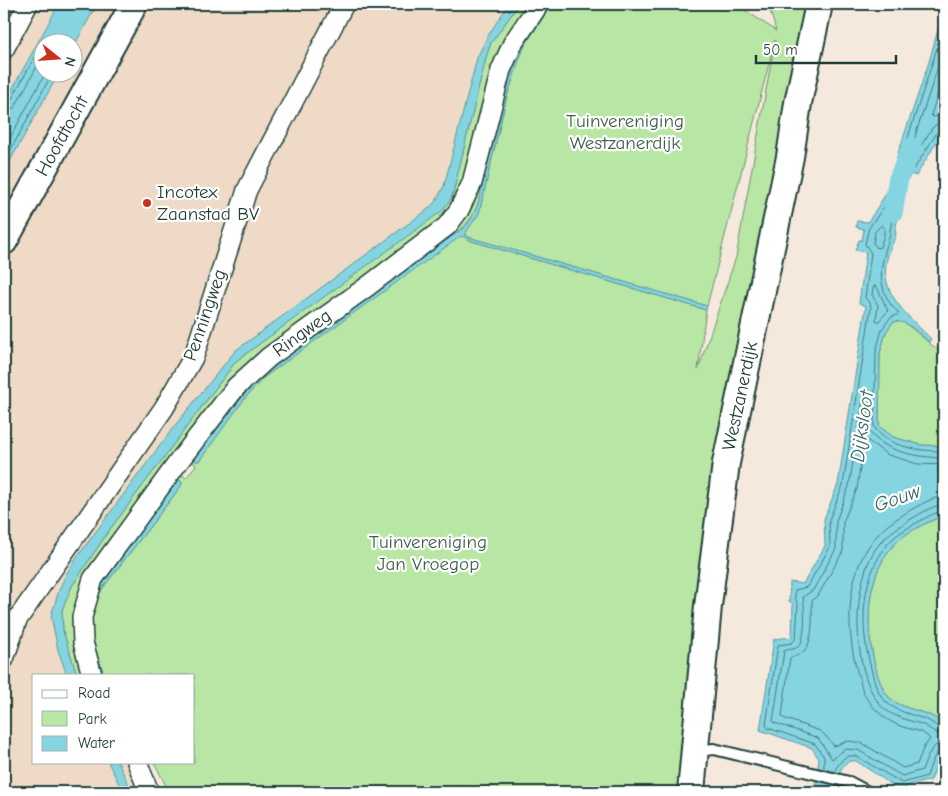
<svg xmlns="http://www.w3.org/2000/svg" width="948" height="796" viewBox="0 0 948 796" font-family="'Comic Neue',sans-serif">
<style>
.built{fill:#eedac6;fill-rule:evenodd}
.green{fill:#b8e6a4;stroke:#6c926c}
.water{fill:#85d4e2;stroke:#5c989c}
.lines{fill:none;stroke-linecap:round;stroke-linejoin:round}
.shore{stroke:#48797a;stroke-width:1}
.canal{stroke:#85d4e2;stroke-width:20}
.lane-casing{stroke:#1f3d34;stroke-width:14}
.street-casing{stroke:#1f3d34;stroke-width:22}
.secondary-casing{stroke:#1f3d34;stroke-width:30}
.lane{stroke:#fff;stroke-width:10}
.street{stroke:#fff;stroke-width:19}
.secondary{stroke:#fff;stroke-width:26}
.poi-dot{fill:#c8321e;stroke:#fff;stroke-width:2}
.labels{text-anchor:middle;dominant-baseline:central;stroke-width:4.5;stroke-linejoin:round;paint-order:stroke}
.park-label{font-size:19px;fill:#3e5f4a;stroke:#fff}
.street-label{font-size:19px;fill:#1f3d34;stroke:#fff}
.poi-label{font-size:19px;fill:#1f3d34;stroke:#fff;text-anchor:start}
.water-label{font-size:20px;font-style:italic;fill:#386360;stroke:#fff}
</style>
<rect width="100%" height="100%" fill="#f5e9dd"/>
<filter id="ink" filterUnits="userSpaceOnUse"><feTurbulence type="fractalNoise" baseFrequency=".02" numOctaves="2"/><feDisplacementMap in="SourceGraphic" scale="10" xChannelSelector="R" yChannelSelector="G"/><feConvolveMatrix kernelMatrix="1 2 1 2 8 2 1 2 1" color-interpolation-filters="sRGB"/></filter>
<g filter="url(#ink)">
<path class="built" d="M4,4H534L448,215L182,452L98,675H34V762H132L144,792H4ZM42,42H72V72H42Z"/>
<g class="green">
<path d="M519,4H532L468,180L450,217L273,348L91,576L87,675H77L63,631L62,610L72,586L108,532L236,361L442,210L452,197L487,54L491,43Z"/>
<path d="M543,4H547L520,45L516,56L502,99L478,204C473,218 466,226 454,235L266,370L239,400L194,458L195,460L199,461L245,398L263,378L461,235L472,241L706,310L698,370L736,257L775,40L707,306L468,237L465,232L479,213L506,100L519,60L525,45L552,4H736L776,31L770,10L754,4H806L786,97L745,344L712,479L701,560L680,792H169L154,762H194V675H105C98,661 89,634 91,618C93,607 97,598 102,589L181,486L182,483L180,480L176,481L102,581C86,614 83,641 101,675H98C75,622 90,594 121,550C139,524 160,499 178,472L186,478L196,465L188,458L249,380L283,353L444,236L466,211L478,183L505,71L522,37Z"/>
<path d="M899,321L905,323L944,355V446L921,445L893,437L879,426L880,353L886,332L893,322Z"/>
<path d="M944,515V727C931,708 904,713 889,697C881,688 878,677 875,666C866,629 865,585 888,552C900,533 925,524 944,515Z"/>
</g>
<g class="water">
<path d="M59,4H97L73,48L72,42H42V72L59,73L4,172V104Z"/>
<path d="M509,4H519L491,43L487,54L452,197L442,211L236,361L108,532L72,586L62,610L63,631L77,675H67L58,650L51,616L59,590L66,574L80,553L173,428L235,351L427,210L436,201L444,186L477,58L487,37Z"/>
<path d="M547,4H552L525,45L519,60L506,100L479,213L465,234L468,237L707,306L706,310L472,241L461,236L263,378L245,398L199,461H195L194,458L259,376L282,358L465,227L471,219L478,204L502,99L516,56Z"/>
<path d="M943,4L944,130L916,176L896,169L897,156L928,65L943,12Z"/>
<path d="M892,184L904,187L901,195L903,198L897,210L898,217L895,231L896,234C893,244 887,255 886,264C881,296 912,319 931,339L929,342C919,334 907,319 893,322L886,332L880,353L879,426L893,437L921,445L944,446V515C925,524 901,533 888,552C865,584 866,629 875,665C878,677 881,687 888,696C900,711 938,712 944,726C946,733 944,745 944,753L940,756L931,780L907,786L903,792L856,761C842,759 839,774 835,786L846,789L847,792H807L812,790L816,782L819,759L812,748L760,730L774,639L792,637L793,604L789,601L790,582L803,584L825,546L824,519L838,484L866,306L859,303L866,252L855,250L859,240H862L864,229L856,227L857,221L868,222Z"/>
<path d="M179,480L182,483L181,486L102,589C97,598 93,607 91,618C89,634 98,660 105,675H101C84,642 86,614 102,581L176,481Z"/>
<path d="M108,762H118L132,792H123Z"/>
</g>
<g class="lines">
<g class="shore">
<path d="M944,27L911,128L902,157V166L914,169L938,131L944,129"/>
<path d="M944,49L917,130L911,155H915L933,127L938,123H944"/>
<path d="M944,75L931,115L933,117L944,115"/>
<path d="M4,105L10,102L42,44"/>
<path d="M4,111L10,110L15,107L42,57"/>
<path d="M4,149L46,72"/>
<path d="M4,162L53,72"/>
<path d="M882,225L884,227V235L880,247L877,248L873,243L875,232Z"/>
<path d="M875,286L877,287L888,311L878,322L876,320L878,305L872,295L873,288Z"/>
<path d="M944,458C919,457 885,453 869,431L868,401L866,399L863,400L849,486L836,521V549L813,590L803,597C805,606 806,639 799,646C795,650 788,649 784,651L773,721L775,723L818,738L832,759L845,749L858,750L902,776L922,770C928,759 929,744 944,743"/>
<path d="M944,465L918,464L888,455L868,441H864L857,489L843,522V551L819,594L812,601C812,614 814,642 804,651C800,655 795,656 790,658L782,715L783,718L820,731L826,736L834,746L848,741L862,743L903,768L917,764L924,747L930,739C923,730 912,730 903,727C887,722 874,710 865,696C861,689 860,679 857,671C846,629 845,575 874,539C883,527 896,519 909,511C920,505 932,497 944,497"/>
<path d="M944,504C934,505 922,513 913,518C901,525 890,532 880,543C850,578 851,670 880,705C890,716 907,720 921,724C930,727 935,735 944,735"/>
<path d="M944,511C934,512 922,520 913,525C902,531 891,538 884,549C861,581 860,627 870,664C873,677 876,692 886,702C897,712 911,714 924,719C932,721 937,728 944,729"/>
<path d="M824,769V757L815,744L768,728L766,725L778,645L792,643L796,638L798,605L795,598V590L807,587L830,547L829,520L843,485L871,307L870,303L865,298L871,253L865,244L869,228L893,194L896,195L897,199L892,210L893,217L890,230V235C882,261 875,280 891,305C894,308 897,311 899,314L890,318L882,329L876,352L874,426C886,448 922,451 944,451"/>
<path d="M834,772C840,762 843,754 856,756L902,783L927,776C931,766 933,752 944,749"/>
</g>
<path class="canal" d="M893,212L898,180L912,147"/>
<defs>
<path id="lane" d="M695,751L714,749L849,782L868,792"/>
<g id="street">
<path d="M4,49L28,4"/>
<path d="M4,659L17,620L164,408L194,356L247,190L344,4"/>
<path d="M92,675L83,642L82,617L93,579L179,461L236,387L269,357L368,286L447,226L459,210L472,183L501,70L513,43L539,4"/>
<path d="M137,762L149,792"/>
</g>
<g id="secondary">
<path d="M4,241L134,4"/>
<path d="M691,792L708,606L726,463L790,157L798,103L819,4"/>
</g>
</defs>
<use href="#lane" class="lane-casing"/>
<use href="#street" class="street-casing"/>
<use href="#secondary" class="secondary-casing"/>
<use href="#lane" class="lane"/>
<use href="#street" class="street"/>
<use href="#secondary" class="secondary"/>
</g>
</g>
<circle class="poi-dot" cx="147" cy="203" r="5"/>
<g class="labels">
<g class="park-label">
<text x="625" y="121">Tuinvereniging<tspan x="625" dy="22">Westzanerdijk</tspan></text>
<text x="428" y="542">Tuinvereniging<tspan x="428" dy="22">Jan Vroegop</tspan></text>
</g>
<g class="street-label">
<text transform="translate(62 136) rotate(-61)">Hoofdtocht</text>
<text transform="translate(205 315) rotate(-71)">Penningweg</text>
<text transform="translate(302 333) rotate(-36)">Ringweg</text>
<text transform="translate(740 396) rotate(-78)">Westzanerdijk</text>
</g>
<g class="poi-label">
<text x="157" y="192">Incotex<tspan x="157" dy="22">Zaanstad BV</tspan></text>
</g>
<g class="water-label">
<text transform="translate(862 426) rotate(-82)">Dijksloot</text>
<text transform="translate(897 498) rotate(-19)">Gouw</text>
</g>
</g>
<rect width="948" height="796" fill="none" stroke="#fff" stroke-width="20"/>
<rect x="10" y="10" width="928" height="776" fill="none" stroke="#1f3d34" stroke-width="2" filter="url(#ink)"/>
<rect x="32" y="674" width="162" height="90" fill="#ffffff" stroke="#a5b1ae"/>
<rect x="42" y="690" width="25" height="8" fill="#ffffff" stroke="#a5b1ae"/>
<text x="78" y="698" font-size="15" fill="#1f3d34">Road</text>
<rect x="42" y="711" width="25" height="15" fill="#b8e6a4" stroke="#a5b1ae"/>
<text x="78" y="724" font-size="15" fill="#1f3d34">Park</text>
<rect x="42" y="736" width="25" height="15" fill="#85d4e2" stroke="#a5b1ae"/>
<text x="78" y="748" font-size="15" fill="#1f3d34">Water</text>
<g transform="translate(58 58) rotate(107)"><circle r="24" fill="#ffffff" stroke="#a5b1ae"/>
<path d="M0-4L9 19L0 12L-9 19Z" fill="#c8321e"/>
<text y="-8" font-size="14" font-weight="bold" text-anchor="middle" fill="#1f3d34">N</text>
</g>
<path d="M756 55v8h140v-8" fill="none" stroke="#1f3d34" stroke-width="2.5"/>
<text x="763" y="55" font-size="15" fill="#1f3d34" stroke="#ffffff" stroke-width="4" paint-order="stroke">50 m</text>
</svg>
